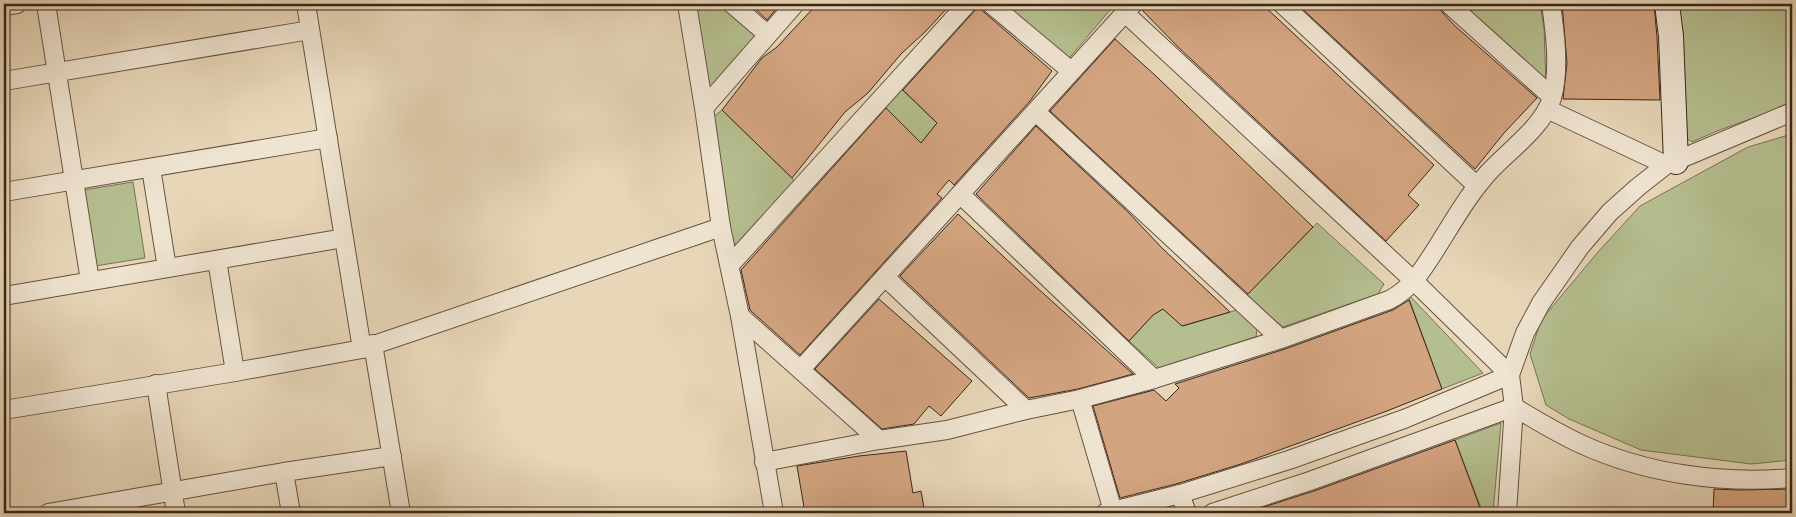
<svg xmlns="http://www.w3.org/2000/svg" width="1796" height="517" viewBox="0 0 1796 517" font-family="'Gentium Book Plus',serif">
<style>
.green{fill:#b5be8f;stroke:#787254}
.building{fill:#d3a480;stroke:#3a2619}
.lines{fill:none;stroke-linecap:round;stroke-linejoin:round}
.street-casing{stroke:#655241;stroke-width:20}
.secondary-casing{stroke:#3a2619;stroke-width:26}
.street{stroke:#efe4d1;stroke-width:18}
.secondary{stroke:#efe4d1;stroke-width:24}
</style>
<rect width="100%" height="100%" fill="#e7d6b8"/>
<filter id="stains"><feTurbulence type="fractalNoise" baseFrequency=".004" numOctaves="4"/><feColorMatrix values="0 0 0 0 .2 0 0 0 0 .09 0 0 0 0 .02 0 0 0 .5 -.17"/></filter>
<radialGradient id="worn" r=".72"><stop offset=".6" stop-color="#630" stop-opacity="0"/><stop offset="1" stop-color="#630" stop-opacity=".3"/></radialGradient>
<g class="green">
<path d="M690,4H729L758,33L711,87L703,82Z"/>
<path d="M1002,4H1115L1066,62Z"/>
<path d="M1475,4H1540L1544,28L1546,82L1468,11Z"/>
<path d="M1678,4H1792V104L1717,131L1692,142L1683,136Z"/>
<path d="M898,86L937,123L921,143L886,108Z"/>
<path d="M722,110L792,178L796,184L739,245L730,242L712,118Z"/>
<path d="M1792,134V460L1751,464L1641,450L1569,419L1546,405L1530,354L1541,320L1598,252L1640,206L1748,147Z"/>
<path d="M133,182L145,258L95,266L83,190Z"/>
<path d="M1317,223L1384,284L1378,294L1283,327L1246,296Z"/>
<path d="M1407,293L1483,373L1442,389Z"/>
<path d="M1163,309L1183,326L1237,310L1257,329L1256,337L1159,368L1129,341L1153,315Z"/>
<path d="M1501,423L1493,513H1483L1455,440Z"/>
</g>
<g class="building">
<path d="M750,4H780L767,20Z"/>
<path d="M817,4H951L926,31L901,54L868,93L845,112L792,178L722,110L762,58L777,47Z"/>
<path d="M1143,4H1262L1434,165L1408,195L1419,205L1386,241L1178,47L1142,10Z"/>
<path d="M1297,4H1439L1442,12L1455,26L1537,98L1504,133L1475,169Z"/>
<path d="M1562,4H1654L1657,37L1660,100L1563,99L1567,63Z"/>
<path d="M978,7L1052,71L1030,101L954,185L949,180L937,194L942,198L800,355L750,310L741,270L886,108L921,143L937,123L903,90Z"/>
<path d="M1115,39L1157,77L1313,227L1248,294L1050,111Z"/>
<path d="M1036,126L1129,213L1162,248L1230,312L1182,326L1163,309L1153,315L1129,341L976,194Z"/>
<path d="M958,214L1035,286L1133,374L1078,389L1029,398L900,276Z"/>
<path d="M879,299L972,381L941,416L929,406L914,424L882,429L815,369Z"/>
<path d="M1409,300L1442,389L1387,411L1241,464L1176,484L1120,498L1093,406L1154,390L1166,401L1179,388L1175,384L1285,349L1393,310Z"/>
<path d="M1455,440L1482,513H1245L1314,491Z"/>
<path d="M906,451L913,493L921,491L925,513H805L797,466L859,456Z"/>
<path d="M1714,489L1738,490L1792,489V513H1713Z"/>
</g>
<g class="lines">
<defs>
<g id="street">
<path d="M46,4L90,281"/>
<path d="M306,4L362,349"/>
<path d="M687,4L704,108L721,227L740,316L774,513"/>
<path d="M732,4L767,34"/>
<path d="M991,4L1071,71"/>
<path d="M1282,4L1477,186"/>
<path d="M1449,4L1552,97"/>
<path d="M4,6L17,4"/>
<path d="M1125,13L1415,282L1510,375"/>
<path d="M4,81L310,30"/>
<path d="M704,108L795,4"/>
<path d="M1547,109L1666,165"/>
<path d="M1036,112L1281,339"/>
<path d="M151,168L167,268"/>
<path d="M4,192L328,138"/>
<path d="M960,194L1154,379"/>
<path d="M217,260L235,372"/>
<path d="M730,265L967,4"/>
<path d="M885,277L1026,410"/>
<path d="M4,296L344,238"/>
<path d="M740,316L879,440"/>
<path d="M373,344L401,513"/>
<path d="M801,369L1133,4"/>
<path d="M156,384L176,513"/>
<path d="M1080,399L1113,511"/>
<path d="M1514,407C1536,420 1557,433 1581,444C1646,474 1721,484 1792,478"/>
<path d="M4,410L235,372L362,349L721,227"/>
<path d="M764,462L879,440L947,430L1026,410L1080,399L1154,379L1281,339L1389,300C1413,288 1425,266 1439,244C1454,220 1469,194 1488,173C1508,151 1543,127 1552,98C1560,70 1555,32 1551,4"/>
<path d="M284,472L291,513"/>
<path d="M1180,494L1187,513"/>
<path d="M48,513L284,472L392,456"/>
<path d="M1105,513L1180,494L1289,460L1404,419L1510,375"/>
<path d="M1212,513L1310,481L1514,407"/>
<path d="M1507,513L1514,407L1510,375L1525,333L1541,303L1580,247L1610,212L1638,187L1666,165L1792,112"/>
</g>
<path id="secondary" d="M1667,4L1671,36L1676,162"/>
</defs>
<use href="#street" class="street-casing"/>
<use href="#secondary" class="secondary-casing"/>
<use href="#street" class="street"/>
<use href="#secondary" class="secondary"/>
</g>
<rect width="1796" height="517" fill="none" stroke="#e7d6b8" stroke-width="20"/>
<rect x="5" y="5" width="1786" height="507" fill="none" stroke="#3a2619" stroke-width="2.5"/>
<rect x="10" y="10" width="1776" height="497" fill="none" stroke="#3a2619"/>
<rect width="100%" height="100%" filter="url(#stains)"/>
<rect width="100%" height="100%" fill="url(#worn)"/>
</svg>
